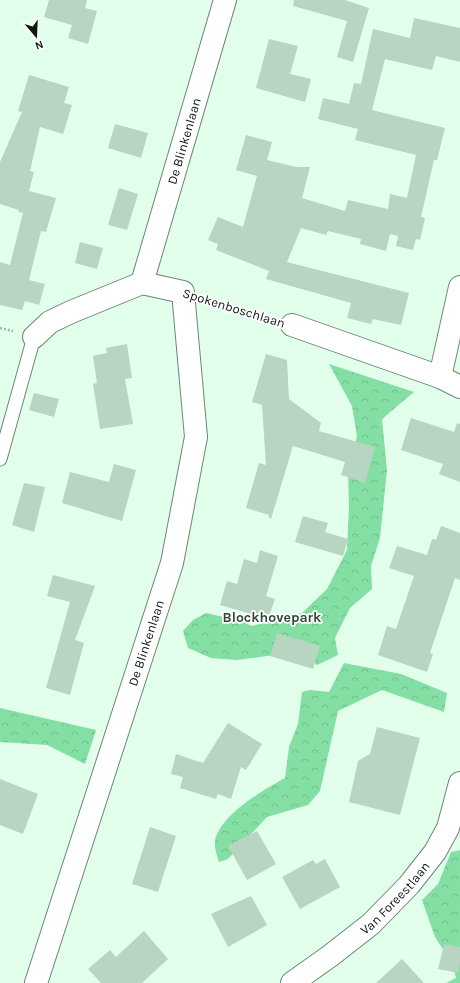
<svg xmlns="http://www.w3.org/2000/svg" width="460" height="983" viewBox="0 0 460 983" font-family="Karla,sans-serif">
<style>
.forest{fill:url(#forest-crowns)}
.building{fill:#b8d5c1}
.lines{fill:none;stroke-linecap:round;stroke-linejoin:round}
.service-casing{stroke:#6c8774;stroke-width:15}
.minor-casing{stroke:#6c8774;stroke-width:24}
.path{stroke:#9db5a5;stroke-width:2.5;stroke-dasharray:2 2;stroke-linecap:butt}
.service{stroke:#fff;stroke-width:13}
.minor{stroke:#fff;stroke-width:22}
.labels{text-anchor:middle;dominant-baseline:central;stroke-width:3.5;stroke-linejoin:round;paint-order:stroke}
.street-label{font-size:13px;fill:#0d1811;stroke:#fff}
.neighbourhood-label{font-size:14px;font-weight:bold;fill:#2f4737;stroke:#fff}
</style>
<defs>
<pattern id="forest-crowns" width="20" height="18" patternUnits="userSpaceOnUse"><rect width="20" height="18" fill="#84dfa5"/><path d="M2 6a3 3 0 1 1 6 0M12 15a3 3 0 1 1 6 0" fill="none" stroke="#71bf8d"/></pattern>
</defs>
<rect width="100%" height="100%" fill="#e1ffea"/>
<g class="forest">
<path d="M329,364L414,392L382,419L387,470L380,538L371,566L372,589L350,608L335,638L338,655L317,665L297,654L267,656L237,660L211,658L188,648L183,631L193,620L206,613L241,621L252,626L302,613L327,589L347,550L349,506L348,470L357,436L352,406Z"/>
<path d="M344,663L401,674L447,693L444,712L382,690L338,711L320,791L308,805L267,817L228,859L219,862C217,856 214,847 215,841C220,815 263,790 285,778L289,747L298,724L302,692L310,690L329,692Z"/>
<path d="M0,708L96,730L85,764L47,745L0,742Z"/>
<path d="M460,850V983H446L456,978L453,965L435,937L422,900L438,884L451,852Z"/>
</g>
<g class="building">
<path d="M49,0H87L85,8L97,11L88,44L68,38L72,25L44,17Z"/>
<path d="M294,0H345L369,8L353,62L337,57L347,21L293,6Z"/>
<path d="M414,18L460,28V62L436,56L432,70L385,59L372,110L445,128L437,160H434L421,217L425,218L420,240L416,239L413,250L396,246L398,236L390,234L386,251L360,244L361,239L328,231L326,235L301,228L287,262L409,293L401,325L373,319L371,324L347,318L351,303L266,279L269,271L216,250L218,244L208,240L218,217L243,227L257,176L236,170L246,135L272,142L267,160L296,167H310L302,198L345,211L348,200L388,209L390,194L407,198L416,155L355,140L358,129L318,119L323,98L349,104L354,83L361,84L373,29L410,38Z"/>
<path d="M269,39L298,46L290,74L311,79L305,102L256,88Z"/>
<path d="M29,75L69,87L64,103L72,105L63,134L40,127L30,171L34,172L29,191L56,198L46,232L41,231L29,280L45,284L39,305L25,301L22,310L0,305V262L10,265L23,213L18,212L19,210L0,204V162L22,112L18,111Z"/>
<path d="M115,124L148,133L141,158L108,148Z"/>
<path d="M119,188L138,194L127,230L108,225Z"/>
<path d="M80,242L103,248L97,269L75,263Z"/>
<path d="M127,344L132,378L125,379L133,424L100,429L93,384L97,383L93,356L107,353L106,348Z"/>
<path d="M266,354L287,360L289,399L321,423L319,431L375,447L365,483L341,475L345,462L293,446L271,519L269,518V515L246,508L259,463L266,465L262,405L252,402Z"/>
<path d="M34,393L59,399L54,417L29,410Z"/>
<path d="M411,418L454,432L457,423L460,424V482L439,474L443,464L401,450Z"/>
<path d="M114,464L136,470L122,521L62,503L70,472L109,482Z"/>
<path d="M24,483L45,487L34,532L12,525Z"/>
<path d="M303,516L328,523L325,532L348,539L343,556L295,542Z"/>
<path d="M441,526L460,533V580L455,578L430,653L433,654L427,672L378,655L387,626L396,629L414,576L389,568L397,546L427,555L432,539L436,540Z"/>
<path d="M260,550L278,556L266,596L275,599L268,619L220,605L227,581L237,584L244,559L257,563Z"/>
<path d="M53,575L95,586L75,640L84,643L70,695L46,688L70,602L47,596Z"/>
<path d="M277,633L320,646L313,669L270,656Z"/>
<path d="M228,723L262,744L246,770L241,767L231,799L218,794L216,799L180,788L183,777L171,774L176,754L203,763Z"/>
<path d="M377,727L420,738L400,815L349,802L358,761L370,754Z"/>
<path d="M0,779L38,794L23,834L0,825Z"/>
<path d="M150,827L176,836L158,892L132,884Z"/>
<path d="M257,831L276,864L247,880L228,846Z"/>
<path d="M325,859L340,887L300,909L282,877L313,860L316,864Z"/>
<path d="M251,896L267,925L228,947L211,914Z"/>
<path d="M144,931L168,959L142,983H101L88,969L110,950L116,957Z"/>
<path d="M444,944L460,947V963L458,973L438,969Z"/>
<path d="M402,959L424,983H376Z"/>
</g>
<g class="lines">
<defs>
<path id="service" d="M0,459L34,337"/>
<g id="minor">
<path id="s1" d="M142,283L225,0"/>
<path d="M292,325L440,377L460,387"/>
<path d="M34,337L50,322L71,312L142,283L183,292L196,437L172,563L36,983"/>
<path d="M440,377L460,287"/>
<path id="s2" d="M292,983L330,956L371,924L409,885L435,852L448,828L460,783"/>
</g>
</defs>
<use href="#service" class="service-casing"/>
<use href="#minor" class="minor-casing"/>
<g class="path">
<path d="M206,299L270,319"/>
<path d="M0,328L13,331"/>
</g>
<use href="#service" class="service"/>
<use href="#minor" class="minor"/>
</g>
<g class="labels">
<g class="street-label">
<text stroke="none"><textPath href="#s1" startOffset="148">De Blinkenlaan</textPath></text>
<text transform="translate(234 308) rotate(17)">Spokenboschlaan</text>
<text transform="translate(146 643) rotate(-72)">De Blinkenlaan</text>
<text stroke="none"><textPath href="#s2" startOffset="134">Van Foreestlaan</textPath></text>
</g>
<g class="neighbourhood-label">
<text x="272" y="617">Blockhovepark</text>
</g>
</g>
<g transform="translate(36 36) rotate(161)" stroke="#ffffff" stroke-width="3" paint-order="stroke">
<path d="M0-3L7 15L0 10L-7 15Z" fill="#0d1811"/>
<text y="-6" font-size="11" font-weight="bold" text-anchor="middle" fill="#0d1811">N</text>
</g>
</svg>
